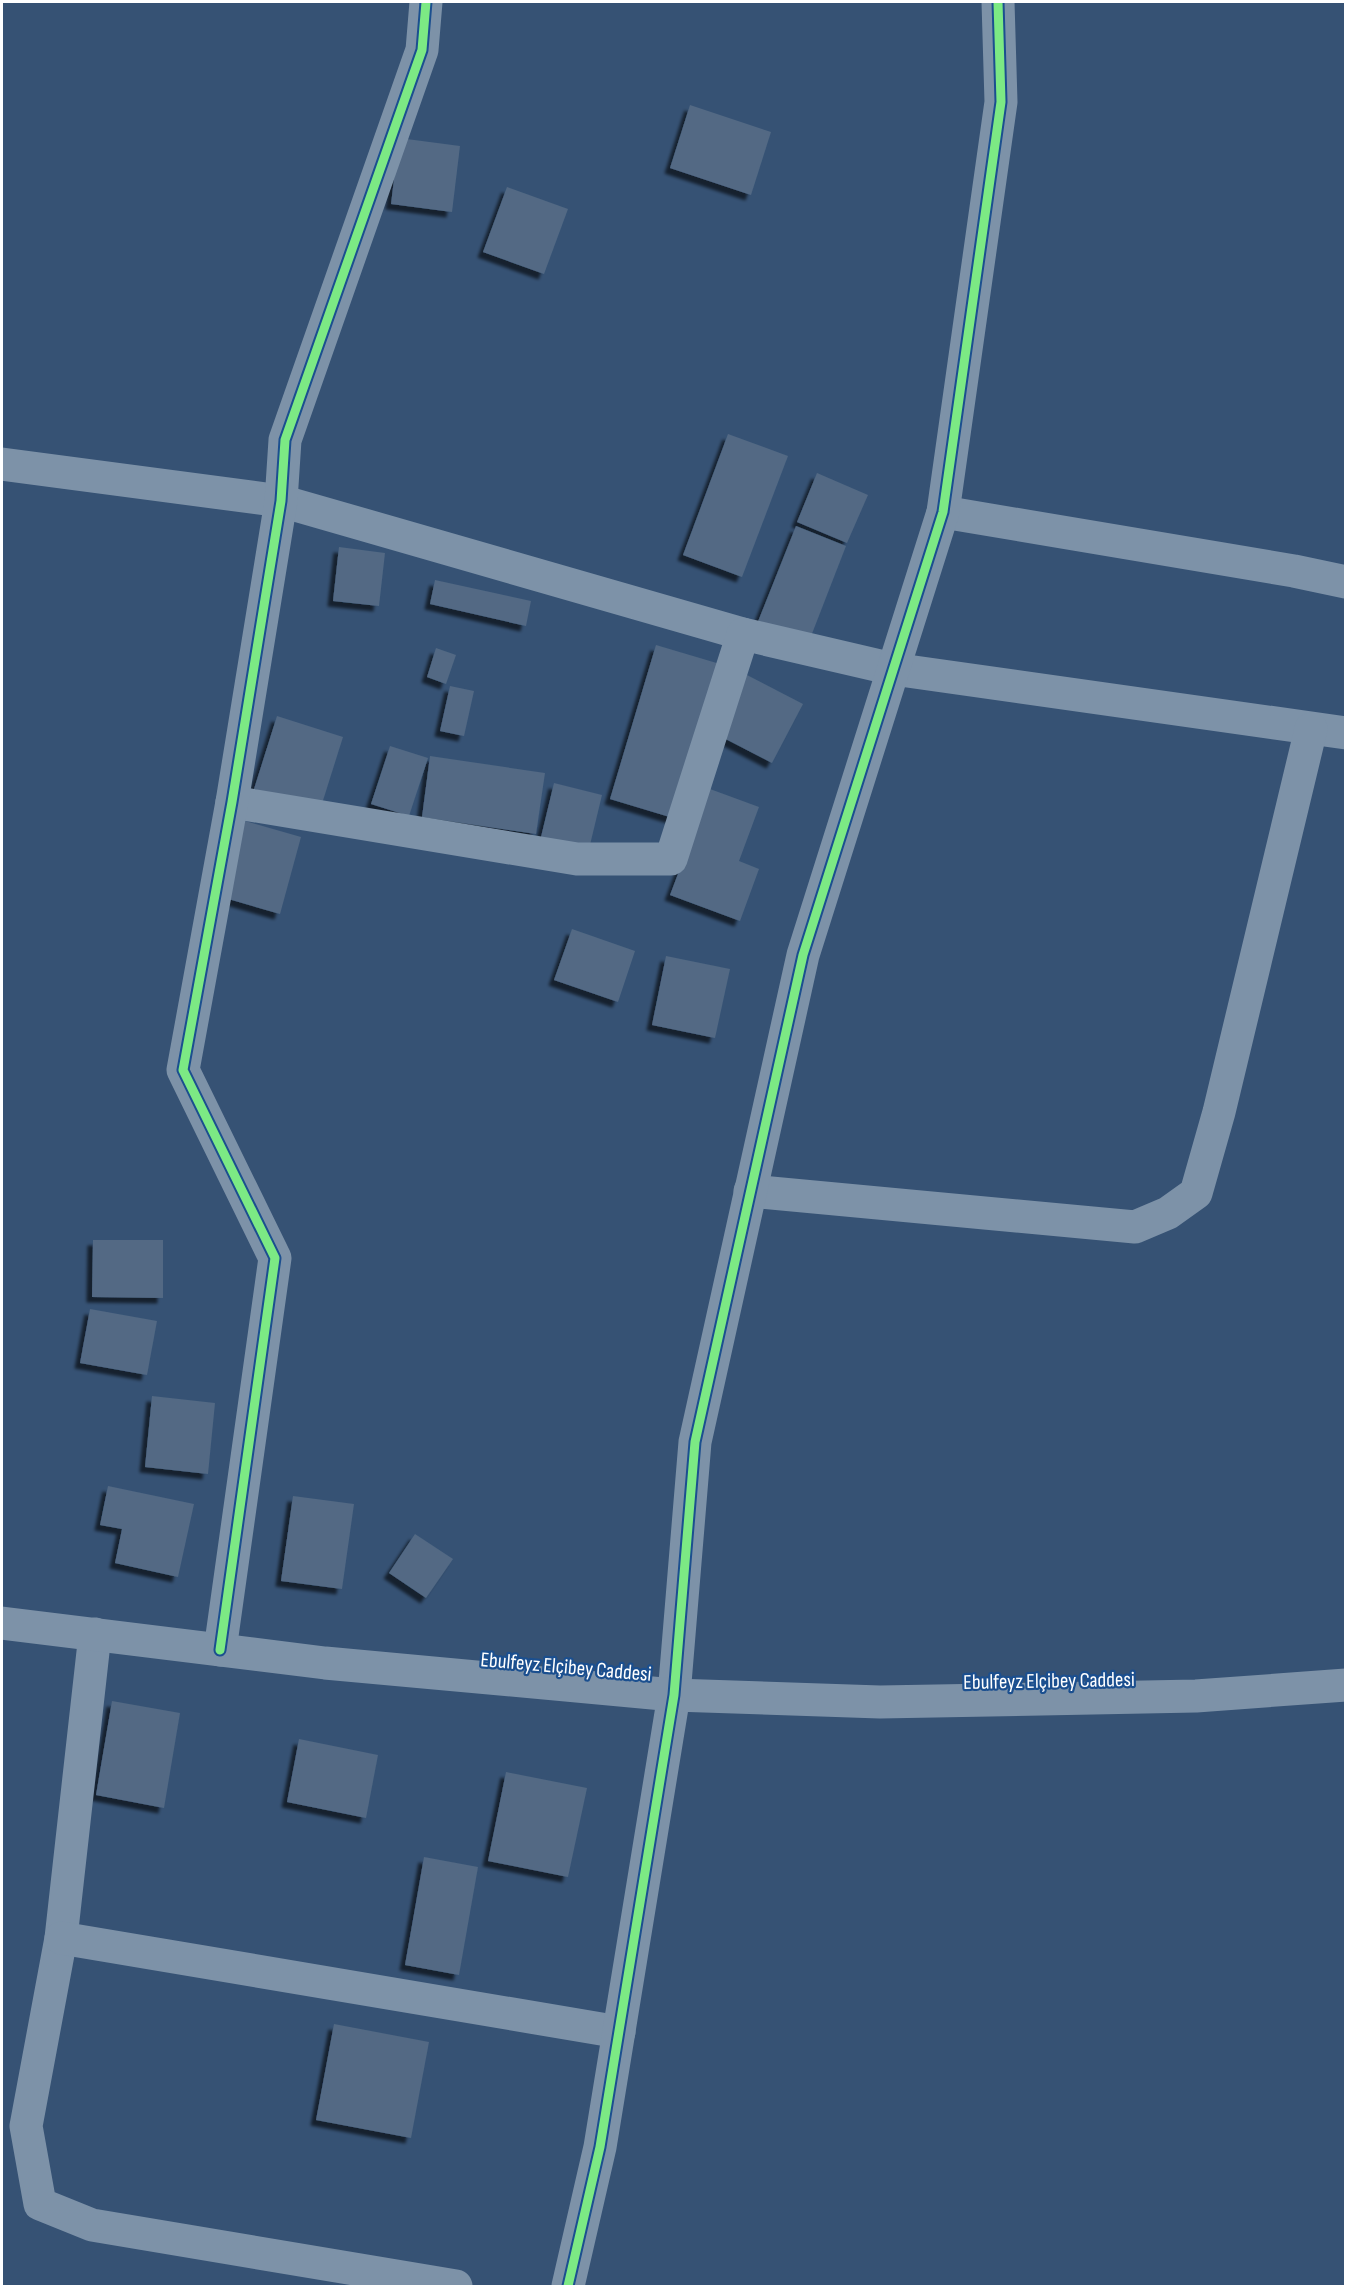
<svg xmlns="http://www.w3.org/2000/svg" width="1347" height="2288" viewBox="0 0 1347 2288" font-family="'Sofia Sans Condensed',sans-serif">
<style>
.building{fill:#526984;filter:url(#shadow)}
.lines{fill:none;stroke-linecap:round;stroke-linejoin:round}
.minor{stroke:#7d92a8;stroke-width:33}
.tertiary{stroke:#7d92a8;stroke-width:33}
.cycleway-casing{stroke:#1b4f8f;stroke-width:13}
.cycleway{stroke:#7ce984;stroke-width:9}
.labels{text-anchor:middle;dominant-baseline:central;stroke-width:4.5;stroke-linejoin:round;paint-order:stroke}
.street-label{font-size:21px;fill:#fff;stroke:#1b4f8f}
</style>
<defs>
<filter id="shadow"><feDropShadow dx="-5.5" dy="5.5" stdDeviation="1.5" flood-color="#0009"/></filter>
</defs>
<rect width="100%" height="100%" fill="#365274"/>
<g class="building">
<path d="M690,105L771,132L751,195L670,168Z"/>
<path d="M399,138L460,146L452,212L391,204Z"/>
<path d="M507,187L568,209L544,274L483,252Z"/>
<path d="M728,434L788,456L742,577L683,555Z"/>
<path d="M817,473L868,495L847,543L797,522Z"/>
<path d="M796,526L846,546L808,644L757,624Z"/>
<path d="M339,547L385,553L379,606L333,601Z"/>
<path d="M435,580L531,601L526,626L430,604Z"/>
<path d="M656,645L720,664L673,818L610,799Z"/>
<path d="M436,648L456,655L446,684L427,677Z"/>
<path d="M747,675L803,704L772,763L716,734Z"/>
<path d="M450,686L474,691L464,736L440,731Z"/>
<path d="M277,716L343,737L320,810L254,789Z"/>
<path d="M390,746L428,758L409,816L371,804Z"/>
<path d="M430,756L545,773L536,834L422,817Z"/>
<path d="M554,783L602,795L589,849L541,837Z"/>
<path d="M710,789L759,807L739,861L759,869L740,921L670,895Z"/>
<path d="M245,821L301,837L280,914L225,898Z"/>
<path d="M572,929L635,951L618,1002L554,980Z"/>
<path d="M666,956L730,969L715,1038L652,1025Z"/>
<path d="M93,1240H163V1298L92,1297Z"/>
<path d="M90,1309L157,1321L147,1375L80,1363Z"/>
<path d="M152,1396L215,1403L208,1474L145,1467Z"/>
<path d="M108,1486L194,1504L178,1577L115,1563L122,1529L100,1525Z"/>
<path d="M293,1496L354,1504L342,1589L281,1581Z"/>
<path d="M415,1534L453,1559L426,1598L389,1573Z"/>
<path d="M112,1701L180,1713L164,1808L96,1795Z"/>
<path d="M299,1739L378,1755L366,1818L287,1802Z"/>
<path d="M506,1772L587,1788L568,1877L488,1861Z"/>
<path d="M424,1857L478,1867L459,1975L405,1965Z"/>
<path d="M334,2024L429,2042L411,2138L316,2120Z"/>
</g>
<g class="lines">
<g class="minor">
<path d="M2,464L281,501L743,634"/>
<path d="M943,512L1294,571L1346,582"/>
<path d="M232,802L577,859H671L743,634L893,669L1346,733"/>
<path d="M750,1191L1135,1227L1168,1213L1196,1193L1219,1112L1311,729"/>
<path d="M95,1634L61,1938L26,2126L40,2204L92,2225L456,2286"/>
<path d="M220,1650L275,1258L183,1070L232,802L281,501L285,440L422,50L426,2"/>
<path d="M61,1938L619,2032"/>
<path d="M568,2286L600,2147L674,1695L695,1442L803,955L943,512L1001,102L998,2"/>
</g>
<path class="tertiary" d="M2,1623L325,1663L674,1695L880,1702L1196,1696L1346,1685"/>
<defs>
<g id="cycleway">
<path d="M220,1650L275,1258L183,1070L232,802L281,501L285,440L422,50L426,2"/>
<path d="M568,2286L600,2147L674,1695L695,1442L803,955L943,512L1001,102L998,2"/>
</g>
</defs>
<use href="#cycleway" class="cycleway-casing"/>
<use href="#cycleway" class="cycleway"/>
</g>
<g class="labels">
<g class="street-label">
<text transform="translate(566 1667) rotate(5)">Ebulfeyz Elçibey Caddesi</text>
<text transform="translate(1049 1681) rotate(-1)">Ebulfeyz Elçibey Caddesi</text>
</g>
</g>
<rect width="1347" height="2288" fill="none" stroke="#ffffff" stroke-width="6"/>
</svg>
